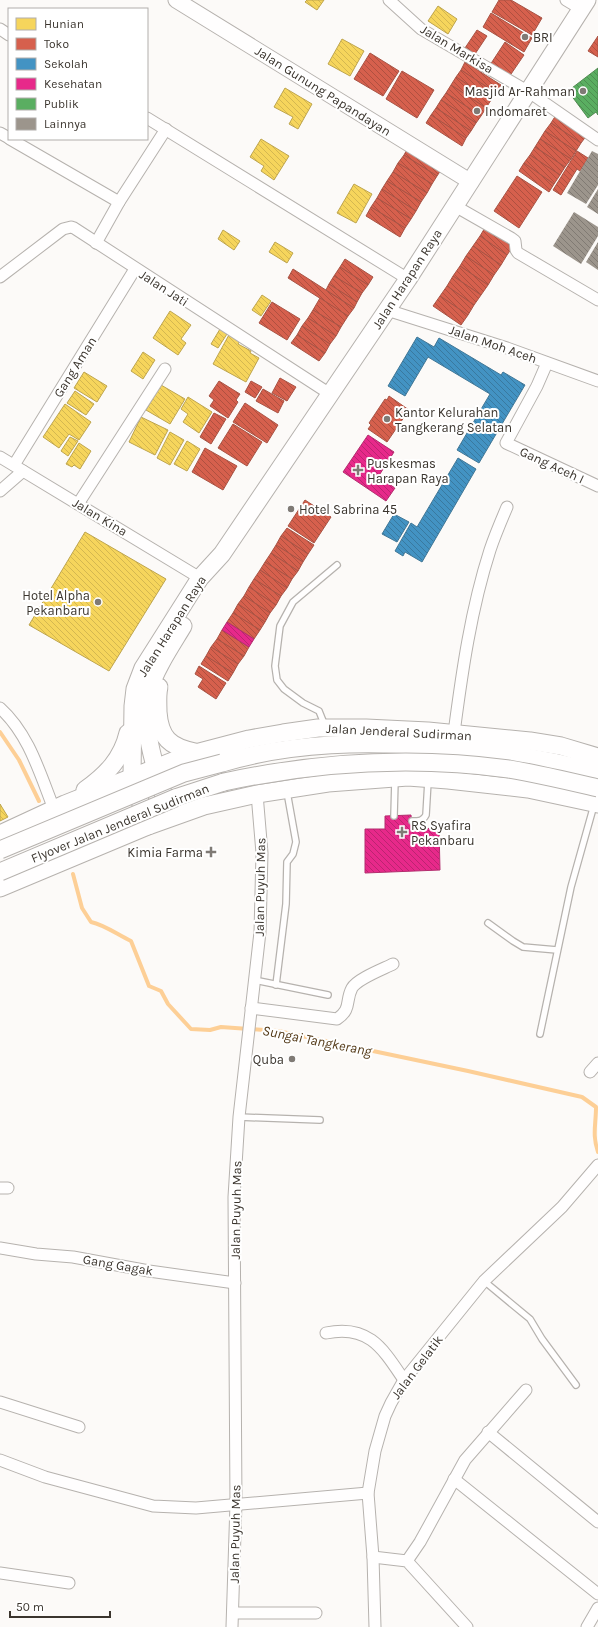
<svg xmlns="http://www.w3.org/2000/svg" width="598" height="1627" viewBox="0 0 598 1627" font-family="Karla,sans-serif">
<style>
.homes{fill:url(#homes-back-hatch);stroke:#bea54e}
.shops{fill:url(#shops-back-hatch);stroke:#a85344}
.schools{fill:url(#schools-back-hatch);stroke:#417796}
.health{fill:url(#health-back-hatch);stroke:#b32d6e}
.public{fill:url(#public-back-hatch);stroke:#518a52}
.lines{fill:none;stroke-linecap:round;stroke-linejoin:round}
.stream{stroke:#fdcf96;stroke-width:4}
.building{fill:url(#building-back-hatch)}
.lane-casing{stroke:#b6b2ae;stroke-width:8}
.street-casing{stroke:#b6b2ae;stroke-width:13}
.secondary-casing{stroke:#b6b2ae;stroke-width:17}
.primary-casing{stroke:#b6b2ae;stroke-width:19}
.lane{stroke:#fffefe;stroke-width:5.5}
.street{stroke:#fffefe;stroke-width:11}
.secondary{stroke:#fffefe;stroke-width:15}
.primary{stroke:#fffefe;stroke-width:17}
.primary-bridge-casing{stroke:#b6b2ae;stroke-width:19;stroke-linecap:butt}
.primary-bridge{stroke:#fffefe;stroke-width:17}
.poi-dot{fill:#7f7a75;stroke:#fff;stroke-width:1.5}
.labels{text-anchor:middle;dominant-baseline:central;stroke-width:4;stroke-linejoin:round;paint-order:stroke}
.poi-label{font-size:13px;fill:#3b352e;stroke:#fff;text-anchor:start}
.street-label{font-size:13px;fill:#3b352e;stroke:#fff}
.water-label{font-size:14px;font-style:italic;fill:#533917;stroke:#fff}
</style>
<defs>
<pattern id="homes-back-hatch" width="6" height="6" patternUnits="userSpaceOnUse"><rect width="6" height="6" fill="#f6d55c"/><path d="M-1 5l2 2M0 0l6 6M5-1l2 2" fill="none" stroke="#d4b750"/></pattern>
<pattern id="shops-back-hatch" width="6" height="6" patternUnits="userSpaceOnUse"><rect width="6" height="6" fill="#d6604d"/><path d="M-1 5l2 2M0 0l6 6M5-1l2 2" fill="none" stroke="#af5040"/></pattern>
<pattern id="schools-back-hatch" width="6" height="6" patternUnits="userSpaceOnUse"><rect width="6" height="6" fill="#4393c3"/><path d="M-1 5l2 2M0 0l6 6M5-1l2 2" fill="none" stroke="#39799f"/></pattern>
<pattern id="health-back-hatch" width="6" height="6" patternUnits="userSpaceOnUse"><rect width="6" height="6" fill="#e7298a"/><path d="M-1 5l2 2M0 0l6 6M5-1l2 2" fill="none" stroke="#bc2471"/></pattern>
<pattern id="public-back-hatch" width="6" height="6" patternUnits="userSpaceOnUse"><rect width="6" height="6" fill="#5aae61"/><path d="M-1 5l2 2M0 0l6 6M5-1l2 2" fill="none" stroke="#4c8e50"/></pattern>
<pattern id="building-back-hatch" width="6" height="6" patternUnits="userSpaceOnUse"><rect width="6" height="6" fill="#9c958c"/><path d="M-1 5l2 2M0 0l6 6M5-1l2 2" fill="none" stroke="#807a73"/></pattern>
</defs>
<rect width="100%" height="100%" fill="#fcfaf8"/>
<g class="homes">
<path d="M307,0H324L317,10L305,2Z"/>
<path d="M438,6L457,19L448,34L428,21Z"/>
<path d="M342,39L364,51L350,76L328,64Z"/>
<path d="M285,88L312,104L298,129L289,124L293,117L274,107Z"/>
<path d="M261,139L289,156L274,180L261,171L264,166L250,157Z"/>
<path d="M354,184L372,194L356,223L337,213Z"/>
<path d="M223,230L240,241L234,250L218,239Z"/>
<path d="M275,242L293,253L287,263L269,252Z"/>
<path d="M262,295L271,301L261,316L252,310Z"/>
<path d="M170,311L191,325L181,339L186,343L178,355L153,338Z"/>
<path d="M220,329L227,334L218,348L211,344Z"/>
<path d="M230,333L241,339L238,344L251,351L250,353L259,358L246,382L213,364Z"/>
<path d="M143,352L155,360L143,379L131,371Z"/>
<path d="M84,372L107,386L97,402L74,388Z"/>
<path d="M161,385L185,399L170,424L146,410Z"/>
<path d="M75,391L94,404L86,415L67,403Z"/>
<path d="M188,397L212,412L199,433L183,422L188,414L181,409Z"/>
<path d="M65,404L91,422L79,440L69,434L59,448L43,437Z"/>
<path d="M141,417L168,430L155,455L129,442Z"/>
<path d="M170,432L184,440L170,465L157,458Z"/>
<path d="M70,437L78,441L68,456L61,451Z"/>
<path d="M187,441L200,449L187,471L174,464Z"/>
<path d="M79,443L91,451L80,469L74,465L72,467L66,464Z"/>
<path d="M85,532L166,579L109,671L29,625Z"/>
<path d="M0,804L8,817L0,821Z"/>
</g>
<g class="shops">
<path d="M499,0H511L542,18L532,35L492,12Z"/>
<path d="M491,13L532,38L524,52L483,27Z"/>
<path d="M477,30L487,36L475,54L465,48Z"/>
<path d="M598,36V57L588,51Z"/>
<path d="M505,42L524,55L509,77L490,65Z"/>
<path d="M370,53L399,71L383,96L354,79Z"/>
<path d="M465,62L501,85L496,93L461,70Z"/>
<path d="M461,70L496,93L491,100L456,77Z"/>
<path d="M402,71L434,90L417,118L386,99Z"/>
<path d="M456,77L491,100L486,108L451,85Z"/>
<path d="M451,85L486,108L481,116L446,93Z"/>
<path d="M446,93L481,116L476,123L441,100Z"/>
<path d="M441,100L476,123L471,131L436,108Z"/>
<path d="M436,108L471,131L466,138L431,115Z"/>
<path d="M431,115L466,138L462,146L426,123Z"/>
<path d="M556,115L587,135L581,143L551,123Z"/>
<path d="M551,123L581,143L576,151L545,131Z"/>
<path d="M545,131L576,151L571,159L540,139Z"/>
<path d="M540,139L571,159L565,167L535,147Z"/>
<path d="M409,146L443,167L437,176L404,155Z"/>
<path d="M535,147L565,167L560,175L530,155Z"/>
<path d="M577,151L588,158L580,171L577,169L561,195L553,190Z"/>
<path d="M404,155L437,176L432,184L398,163Z"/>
<path d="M530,155L560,175L554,184L524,163Z"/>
<path d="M398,163L432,184L427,193L393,172Z"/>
<path d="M524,163L554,184L549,192L519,171Z"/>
<path d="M393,172L427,193L421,202L387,181Z"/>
<path d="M517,176L542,192L519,228L494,211Z"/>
<path d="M387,181L421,202L416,211L382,189Z"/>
<path d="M382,189L416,211L411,219L377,198Z"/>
<path d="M377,198L411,219L405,228L371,207Z"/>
<path d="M371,207L405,228L400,237L366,216Z"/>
<path d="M486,226L514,245L507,255L480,236Z"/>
<path d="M480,236L507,255L501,265L473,246Z"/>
<path d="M473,246L501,265L494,275L466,256Z"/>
<path d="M466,256L494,275L488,285L460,266Z"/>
<path d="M345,259L373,277L368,285L340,267Z"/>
<path d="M460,266L488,285L481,295L453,276Z"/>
<path d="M340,267L368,285L362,293L334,276Z"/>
<path d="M293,269L354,308L348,316L288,278Z"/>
<path d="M334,276L362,293L357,302L329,284Z"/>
<path d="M453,276L481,295L474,305L447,286Z"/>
<path d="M329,284L357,302L354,308L326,290Z"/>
<path d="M447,286L474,305L468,315L440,296Z"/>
<path d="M440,296L468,315L461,325L433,306Z"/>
<path d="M320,298L348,316L341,327L313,310Z"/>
<path d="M272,302L300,319L287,340L259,323Z"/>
<path d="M313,310L341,327L336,336L308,318Z"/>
<path d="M308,318L336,336L330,344L302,326Z"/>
<path d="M302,326L330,344L325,353L297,335Z"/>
<path d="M297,335L325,353L319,361L291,343Z"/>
<path d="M280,378L296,387L287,401L272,393Z"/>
<path d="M219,381L240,394L236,400L238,402L228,418L210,406L214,400L209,396Z"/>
<path d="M251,381L262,387L255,398L245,392Z"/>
<path d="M263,389L284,401L278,413L256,401Z"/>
<path d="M389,396L409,410L387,442L368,429L371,425L369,423L385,399L387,400Z"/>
<path d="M245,403L278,425L267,443L233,422Z"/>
<path d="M214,413L226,419L211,444L200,437Z"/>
<path d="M233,424L262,442L247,466L218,448Z"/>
<path d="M205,448L237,466L223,490L192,472Z"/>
<path d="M305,500L331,517L314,543L288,526Z"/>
<path d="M287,528L314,545L308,554L281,536Z"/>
<path d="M281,536L308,554L303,562L276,545Z"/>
<path d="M276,545L303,562L298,571L271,553Z"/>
<path d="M271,553L298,571L292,579L265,562Z"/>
<path d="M265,562L292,579L287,588L260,570Z"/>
<path d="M260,570L287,588L281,596L254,579Z"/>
<path d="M254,579L281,596L276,605L249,587Z"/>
<path d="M249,587L276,605L270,613L244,596Z"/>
<path d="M244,596L270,613L265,622L238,604Z"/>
<path d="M238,604L265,622L260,630L233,613Z"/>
<path d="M233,613L260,630L254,639L227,622Z"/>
<path d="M222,630L249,647L244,656L217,639Z"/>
<path d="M217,639L244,656L238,664L211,647Z"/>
<path d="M211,647L238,664L233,673L206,656Z"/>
<path d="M206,656L233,673L228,681L201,664Z"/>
<path d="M199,666L226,683L216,699L198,687L203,679L195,674Z"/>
</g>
<g class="schools">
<path d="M417,337L434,347L439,338L501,375L503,372L525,385L479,463L457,450L490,394L428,357L405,396L388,386Z"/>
<path d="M458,458L476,469L422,562L405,552L403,556L395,551L411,523L417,527Z"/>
<path d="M394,514L409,522L397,542L382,534Z"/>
</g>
<g class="health">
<path d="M368,435L394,452L378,477L395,488L386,501L343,472Z"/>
<path d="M227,622L254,639L249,647L222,630Z"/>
<path d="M411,815L412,829L439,828L440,870L365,873V829H385V816Z"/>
</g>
<path class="public" d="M598,68V115L596,112L588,118L568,91Z"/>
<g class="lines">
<g class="stream">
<path d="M0,732L19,760L39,801"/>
<path d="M73,874L82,908L91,922C105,925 118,935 131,941L149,986L161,991L168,1004L191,1029L210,1030L221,1027L278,1031L468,1071L582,1097L596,1107C596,1124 592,1135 598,1152"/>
</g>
</g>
<g class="building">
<path d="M592,151L598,154V185L586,204L567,193Z"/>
<path d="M598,189V214L587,207Z"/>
<path d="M574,212L598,227V236L581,264L553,246Z"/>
<path d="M598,242V270L586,262Z"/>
</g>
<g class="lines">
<defs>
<g id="lane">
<path d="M325,726L319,711L303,703L284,689L277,680L275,666L280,626L293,602L337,565"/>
<path d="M394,816L395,780"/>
<path d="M412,821C419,821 423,821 426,815L428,781"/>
<path d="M488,923L513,941L523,947L557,950"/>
<path d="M254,980L328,995"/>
<path d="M276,985L286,904L287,862L293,854L296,842L287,792"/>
<path d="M540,1034L571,887L594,805"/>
<path d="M239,1117L320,1120"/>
<path d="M484,1281L530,1319L542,1339L576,1385"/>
</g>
<g id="street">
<path d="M389,0L421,29L529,92L598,140"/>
<path d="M566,0L581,9"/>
<path d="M0,29L9,35"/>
<path d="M147,118L408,279"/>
<path d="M0,133L9,138"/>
<path d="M10,139L119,202"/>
<path d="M455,206L511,238L515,241L516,250L518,253L598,300"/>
<path d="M96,243L119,202L166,129"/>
<path d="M0,277L63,229L71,227L74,228L330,394"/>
<path d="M387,310L507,348L598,381"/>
<path d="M547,363L537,386L506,443L598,486"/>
<path d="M0,457L200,578"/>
<path d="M14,465L135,269"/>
<path d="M0,491L23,471"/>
<path d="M78,504L165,369"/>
<path d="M0,708C29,734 40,774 54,809"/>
<path d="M454,733C462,672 471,609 490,550C495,535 501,521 507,507"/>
<path d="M251,1008L337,1019C352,1009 345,1001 352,988C357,979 383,969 393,964"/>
<path d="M590,1072L598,1063"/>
<path d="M0,1188H8"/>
<path d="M0,1248L36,1254L73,1257L149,1271L235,1283"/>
<path d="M326,1333C369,1324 383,1349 404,1380"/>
<path d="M0,1402L79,1427"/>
<path d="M488,1432L598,1522"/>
<path d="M0,1460L45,1477L153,1506L196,1508L368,1493"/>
<path d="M454,1479L598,1594"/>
<path d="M373,1557L407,1561L467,1627"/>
<path d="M407,1561L420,1542L465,1460L526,1390"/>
<path d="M0,1573L69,1583"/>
<path d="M233,1613H316"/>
<path d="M232,1627L236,1503L234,1197L239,1117L260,932L262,853L257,794"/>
<path d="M375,1627L373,1557L368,1493L375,1451L385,1416L391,1403L404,1380L484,1281L562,1207L598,1165"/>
<path d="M587,1627L598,1608"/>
</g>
<path id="secondary" d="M176,0L471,182"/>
<g id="primary">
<path d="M159,687C157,695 158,704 158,712C160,738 170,747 195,752"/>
<path d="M222,763C293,742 368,741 442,747C497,751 545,758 598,773"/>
<path d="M85,790C106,775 122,759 128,733"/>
<path d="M175,798L224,782"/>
<path d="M170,815C160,783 138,723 149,690C156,668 171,646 183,626"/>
<path d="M148,826L132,776L133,706L135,689L143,668L200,578L222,554L408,279L587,0"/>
<path d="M0,834L65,804L188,755L249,739L283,733L318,728H366L428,731L530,741L561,746L598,757"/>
<path d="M0,888L148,826L204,806L257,794L328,783L408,777L448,780L528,789L598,804"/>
</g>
</defs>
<use href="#lane" class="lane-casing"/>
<use href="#street" class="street-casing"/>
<use href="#secondary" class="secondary-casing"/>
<use href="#primary" class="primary-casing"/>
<use href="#lane" class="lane"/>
<use href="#street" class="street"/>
<use href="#secondary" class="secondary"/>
<use href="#primary" class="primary"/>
<defs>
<g id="primary-bridge">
<path d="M224,782C317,762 414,756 509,769C539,774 568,781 598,788"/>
<path d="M0,850L184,773L222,763"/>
<path d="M0,872L175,798"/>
</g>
</defs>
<use href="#primary-bridge" class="primary-bridge-casing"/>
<use href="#primary-bridge" class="primary-bridge"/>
</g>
<g class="poi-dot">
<circle cx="525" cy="37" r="4"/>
<circle cx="583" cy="91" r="4"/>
<circle cx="477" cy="111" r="4"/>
<circle cx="387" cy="419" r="4"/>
<path d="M356 464h4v4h4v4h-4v4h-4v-4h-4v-4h4z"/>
<circle cx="291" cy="509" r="4"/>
<circle cx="98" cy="602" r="4"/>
<path d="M400 826h4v4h4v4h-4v4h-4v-4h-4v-4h4z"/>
<path d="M209 846h4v4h4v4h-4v4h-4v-4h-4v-4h4z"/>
<circle cx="292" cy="1059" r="4"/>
</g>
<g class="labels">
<g class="poi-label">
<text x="533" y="37">BRI</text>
<text x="575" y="91" text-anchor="end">Masjid Ar-Rahman</text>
<text x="485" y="111">Indomaret</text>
<text x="395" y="412">Kantor Kelurahan<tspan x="395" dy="15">Tangkerang Selatan</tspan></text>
<text x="367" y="463">Puskesmas<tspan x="367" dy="15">Harapan Raya</tspan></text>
<text x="299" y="509">Hotel Sabrina 45</text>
<text x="90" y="595" text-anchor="end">Hotel Alpha<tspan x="90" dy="15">Pekanbaru</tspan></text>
<text x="411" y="825">RS Syafira<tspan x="411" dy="15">Pekanbaru</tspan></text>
<text x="203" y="852" text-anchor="end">Kimia Farma</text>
<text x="284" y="1059" text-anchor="end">Quba</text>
</g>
<g class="street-label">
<text transform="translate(457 49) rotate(31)">Jalan Markisa</text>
<text transform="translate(323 91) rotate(32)">Jalan Gunung Papandayan</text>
<text transform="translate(407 279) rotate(-57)">Jalan Harapan Raya</text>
<text transform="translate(164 288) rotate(33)">Jalan Jati</text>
<text transform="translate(493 344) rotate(19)">Jalan Moh Aceh</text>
<text transform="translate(75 367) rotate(-58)">Gang Aman</text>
<text transform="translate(552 465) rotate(25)">Gang Aceh I</text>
<text transform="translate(100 517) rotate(31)">Jalan Kina</text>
<text transform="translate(172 626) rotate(-58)">Jalan Harapan Raya</text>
<text transform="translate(399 732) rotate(3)">Jalan Jenderal Sudirman</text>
<text transform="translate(120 823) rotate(-22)">Flyover Jalan Jenderal Sudirman</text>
<text transform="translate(260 887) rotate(-89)">Jalan Puyuh Mas</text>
<text transform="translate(236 1210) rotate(-89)">Jalan Puyuh Mas</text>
<text transform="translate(118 1265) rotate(10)">Gang Gagak</text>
<text transform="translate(417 1367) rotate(-53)">Jalan Gelatik</text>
<text transform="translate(235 1534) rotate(-89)">Jalan Puyuh Mas</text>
</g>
<g class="water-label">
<text transform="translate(317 1041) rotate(11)">Sungai Tangkerang</text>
</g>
</g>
<rect x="8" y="8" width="140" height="132" fill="#ffffff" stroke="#b1aeab"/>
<rect x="16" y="18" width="20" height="12" fill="#f6d55c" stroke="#b1aeab"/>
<text x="44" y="28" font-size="12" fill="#3b352e">Hunian</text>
<rect x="16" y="38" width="20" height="12" fill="#d6604d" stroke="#b1aeab"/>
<text x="44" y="48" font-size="12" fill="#3b352e">Toko</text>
<rect x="16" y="58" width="20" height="12" fill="#4393c3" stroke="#b1aeab"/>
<text x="44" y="68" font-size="12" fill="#3b352e">Sekolah</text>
<rect x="16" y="78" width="20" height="12" fill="#e7298a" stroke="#b1aeab"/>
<text x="44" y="88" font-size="12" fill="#3b352e">Kesehatan</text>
<rect x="16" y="98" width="20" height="12" fill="#5aae61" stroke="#b1aeab"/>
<text x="44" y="108" font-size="12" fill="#3b352e">Publik</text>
<rect x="16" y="118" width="20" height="12" fill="#9c958c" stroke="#b1aeab"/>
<text x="44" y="128" font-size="12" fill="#3b352e">Lainnya</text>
<path d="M10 1611v6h100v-6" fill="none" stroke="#3b352e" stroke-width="2"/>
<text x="16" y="1611" font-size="12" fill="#3b352e" stroke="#ffffff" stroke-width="3" paint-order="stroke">50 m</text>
</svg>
